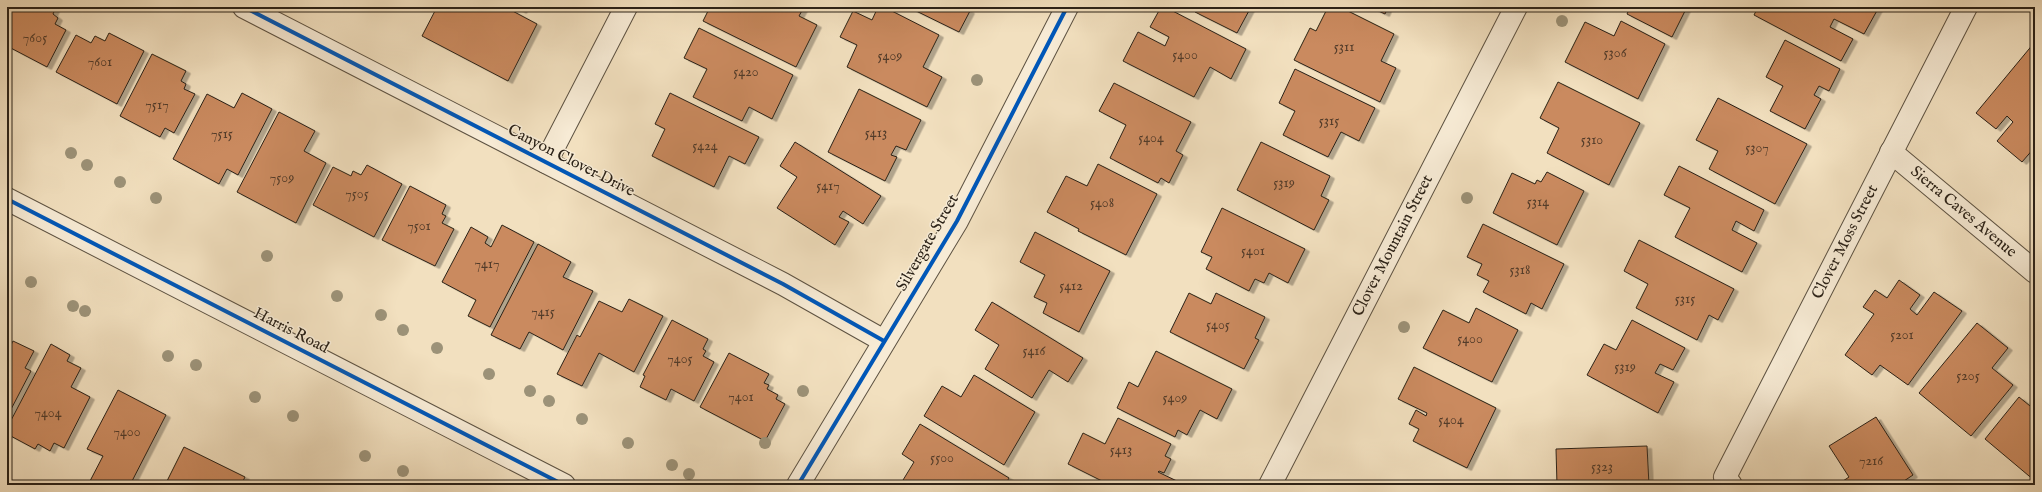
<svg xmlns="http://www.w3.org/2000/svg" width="2042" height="492" viewBox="0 0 2042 492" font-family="'IM FELL English',serif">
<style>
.building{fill:#ca8a5e;stroke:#2b2218;filter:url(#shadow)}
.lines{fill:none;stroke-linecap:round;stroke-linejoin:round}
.minor-casing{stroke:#5d5242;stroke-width:24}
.tertiary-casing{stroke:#5d5242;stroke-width:24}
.minor{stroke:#f7ebd5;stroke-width:22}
.tertiary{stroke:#f7ebd5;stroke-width:22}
.cycleway-casing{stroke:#f7ebd5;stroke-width:6}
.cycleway{stroke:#0057b8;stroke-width:4}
.tree{fill:#9c9278}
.labels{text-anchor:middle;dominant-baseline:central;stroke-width:3;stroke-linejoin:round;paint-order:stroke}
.number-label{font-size:14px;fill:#533c2a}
.street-label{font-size:16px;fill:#2b2218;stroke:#f7ebd5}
</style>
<defs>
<filter id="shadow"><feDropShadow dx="4.5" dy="2.5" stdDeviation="0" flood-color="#0004"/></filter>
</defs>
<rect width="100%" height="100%" fill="#f2e0bf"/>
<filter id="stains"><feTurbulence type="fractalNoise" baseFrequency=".005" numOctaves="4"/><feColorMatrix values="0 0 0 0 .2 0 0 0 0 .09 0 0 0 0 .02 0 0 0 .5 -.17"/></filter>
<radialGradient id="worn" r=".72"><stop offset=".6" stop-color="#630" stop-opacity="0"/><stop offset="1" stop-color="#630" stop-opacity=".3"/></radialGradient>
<g class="building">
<path d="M14,7H56L53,14L58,18L55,24L66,30L47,67L7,46V21Z"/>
<path d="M437,7H505L537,24L508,81L422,36Z"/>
<path d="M515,7H524L522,11Z"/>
<path d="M710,7H804L799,16L817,25L796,67L703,21Z"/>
<path d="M878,7H884L939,35L923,67L942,77L927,107L847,67L857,45L840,37L853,11L872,20Z"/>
<path d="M908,7H961L970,11L959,32Z"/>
<path d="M1161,7H1165L1246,49L1231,79L1210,67L1194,97L1123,61L1138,32L1165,46L1169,37L1150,27Z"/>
<path d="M1197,7H1251L1237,33L1195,12Z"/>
<path d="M1328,7H1340L1394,34L1381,61L1396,68L1380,102L1294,60L1310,28L1316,31Z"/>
<path d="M1370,7H1388L1385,14Z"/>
<path d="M1630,7H1687L1672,37L1627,14Z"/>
<path d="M1758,7H1879L1864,34L1834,19L1830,27L1853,39L1841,61L1754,15Z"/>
<path d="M1621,21L1665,44L1638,99L1565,62L1585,22L1614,36Z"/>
<path d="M699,28L793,75L772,119L749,107L742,121L693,97L707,69L684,58Z"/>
<path d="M109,33L144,51L117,104L56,72L76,35L91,43L95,36L105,41Z"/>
<path d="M1785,40L1840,69L1829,91L1819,86L1814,95L1821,99L1805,129L1770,111L1783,86L1766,77Z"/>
<path d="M2034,43L2035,147L2022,162L1997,141L2013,122L2007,116L1996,129L1976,113Z"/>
<path d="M152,54L186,71L181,81L186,84L184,89L195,94L174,133L165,128L160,137L120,116Z"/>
<path d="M1295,69L1375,108L1359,141L1341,132L1328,157L1283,135L1295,111L1279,103Z"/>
<path d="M1558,82L1640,123L1609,185L1547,153L1559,128L1540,118Z"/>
<path d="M1114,83L1191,122L1176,151L1183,155L1169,183L1161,178L1158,183L1110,158L1126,125L1099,111Z"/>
<path d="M859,89L921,120L906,150L896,146L891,155L897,157L885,181L828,152Z"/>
<path d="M242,93L272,109L238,175L227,169L219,184L173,159L207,94L234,108Z"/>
<path d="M670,93L759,137L745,164L729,156L714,187L652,156L665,129L655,124Z"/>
<path d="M1718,98L1807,144L1775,204L1709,169L1718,151L1696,140Z"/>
<path d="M279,112L315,131L304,151L326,163L296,223L237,192Z"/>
<path d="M795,142L881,196L863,224L843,211L839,217L849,222L835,245L777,208L797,177L780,166Z"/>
<path d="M1261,142L1330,176L1321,196L1329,200L1314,230L1237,190Z"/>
<path d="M1098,164L1157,194L1126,255L1078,231L1079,229L1047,212L1066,176L1087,186Z"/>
<path d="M367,165L402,184L374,237L313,205L333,167L351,176L353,171L361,175Z"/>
<path d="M1679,166L1764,210L1754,231L1736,221L1732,230L1757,243L1742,272L1675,237L1690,208L1664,195Z"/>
<path d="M1547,172L1584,191L1557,245L1493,213L1512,173L1535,184L1537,180L1541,182Z"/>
<path d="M410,186L446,205L442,214L446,216L442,223L454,229L435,266L382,240Z"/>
<path d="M1222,208L1305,249L1288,283L1269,273L1264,283L1255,279L1249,291L1206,269L1212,257L1201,252Z"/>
<path d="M1483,224L1564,264L1542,309L1531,303L1526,314L1483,292L1489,281L1477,275L1482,264L1467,257Z"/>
<path d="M502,225L534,242L490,327L468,316L476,300L442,282L471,227L488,237L485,243L491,247Z"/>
<path d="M1035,232L1110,271L1079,332L1043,313L1047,303L1034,297L1045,275L1020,262Z"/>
<path d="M1639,240L1734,289L1718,320L1709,315L1697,340L1636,308L1648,284L1624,271Z"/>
<path d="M538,244L571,262L563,277L593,291L563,350L529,332L520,349L491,335Z"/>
<path d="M1899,280L1920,295L1910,309L1917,315L1934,292L1962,311L1908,385L1880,365L1872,375L1845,355L1874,314L1863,307L1875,290L1887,298Z"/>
<path d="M1189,293L1211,304L1216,293L1265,317L1255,338L1259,340L1244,369L1170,332Z"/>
<path d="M629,299L663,316L634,372L599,353L582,386L557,374L577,335L580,337L599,301L622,312Z"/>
<path d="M992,302L1083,358L1068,382L1049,370L1032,398L985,369L999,345L975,330Z"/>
<path d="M1476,308L1518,330L1492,382L1423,348L1443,310L1469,323Z"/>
<path d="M672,320L708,339L703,349L706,351L703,356L714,362L694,401L671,389L666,400L640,387L645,376L643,375Z"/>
<path d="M1632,320L1685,348L1673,370L1660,364L1655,373L1674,382L1658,413L1587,375L1604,344L1616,350Z"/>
<path d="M1977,323L2008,348L1992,368L2013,385L1971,436L1919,393Z"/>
<path d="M13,341L34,351L25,368L31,371L7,417V353Z"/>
<path d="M51,344L70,355L67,361L81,368L71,387L90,397L64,448L54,443L50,451L38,444L35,449L7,434V428Z"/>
<path d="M1156,351L1232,389L1217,419L1200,410L1187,435L1178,430L1175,437L1117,408L1129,382L1138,387Z"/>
<path d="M729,353L769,374L764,383L769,385L767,389L778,395L776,399L785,404L765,441L700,407Z"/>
<path d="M1414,367L1496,408L1467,468L1413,441L1419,429L1409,424L1416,410L1426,416L1427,413L1398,399Z"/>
<path d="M974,375L1035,412L1004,465L924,416L942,386L961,397Z"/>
<path d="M118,390L166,415L130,485H99L90,481L103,456L87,449Z"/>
<path d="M2019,397L2035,410V481L1985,439Z"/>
<path d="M1876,417L1913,475L1898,485H1837L1849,477L1829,446Z"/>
<path d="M1118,418L1171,444L1165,456L1171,459L1164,473L1159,471L1158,472L1181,483L1180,485H1110L1068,464L1083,433L1105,444Z"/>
<path d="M920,424L1009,478L1005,485H900L914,462L902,454Z"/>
<path d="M1647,446L1649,485H1557L1556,449Z"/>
<path d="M184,447L245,477L241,485H165Z"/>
</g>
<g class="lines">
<defs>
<g id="minor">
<path d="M244,7L783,284L884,341"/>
<path id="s1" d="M1891,152L2035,272"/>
<path d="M546,162L626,7"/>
<path d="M798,485L957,221L1067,7"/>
<path id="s2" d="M1270,485L1516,7"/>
<path id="s3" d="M1731,485L1725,477L1966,7"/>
</g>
<path id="tertiary" d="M7,199L564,485"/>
</defs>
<use href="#minor" class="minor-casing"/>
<use href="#tertiary" class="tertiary-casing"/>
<use href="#minor" class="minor"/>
<use href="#tertiary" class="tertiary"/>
<defs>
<g id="cycleway">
<path d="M244,7L783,284L884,341"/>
<path d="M7,199L564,485"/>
<path d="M798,485L957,221L1067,7"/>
</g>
</defs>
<use href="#cycleway" class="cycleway-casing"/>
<use href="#cycleway" class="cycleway"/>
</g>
<g class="tree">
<circle cx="1562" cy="21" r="6"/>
<circle cx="977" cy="80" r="6"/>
<circle cx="71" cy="153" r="6"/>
<circle cx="87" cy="165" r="6"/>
<circle cx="120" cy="182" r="6"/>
<circle cx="156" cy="198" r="6"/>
<circle cx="1467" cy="198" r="6"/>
<circle cx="267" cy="256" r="6"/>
<circle cx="31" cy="282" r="6"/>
<circle cx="337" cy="296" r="6"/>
<circle cx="73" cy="306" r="6"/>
<circle cx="85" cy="311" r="6"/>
<circle cx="381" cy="315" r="6"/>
<circle cx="1404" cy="327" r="6"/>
<circle cx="403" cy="330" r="6"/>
<circle cx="437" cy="348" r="6"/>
<circle cx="168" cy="356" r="6"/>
<circle cx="196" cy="365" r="6"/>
<circle cx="489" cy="374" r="6"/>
<circle cx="530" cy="391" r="6"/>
<circle cx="803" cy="391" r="6"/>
<circle cx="255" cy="397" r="6"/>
<circle cx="549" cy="401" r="6"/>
<circle cx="293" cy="416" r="6"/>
<circle cx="582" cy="419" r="6"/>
<circle cx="628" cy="443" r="6"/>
<circle cx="765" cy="443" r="6"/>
<circle cx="365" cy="456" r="6"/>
<circle cx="672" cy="465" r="6"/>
<circle cx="403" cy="471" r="6"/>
<circle cx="689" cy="474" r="6"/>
</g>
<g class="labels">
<g class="number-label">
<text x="35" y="38">7605</text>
<text x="1344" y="47">5311</text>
<text x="1615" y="53">5306</text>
<text x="1185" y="55">5400</text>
<text x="890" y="56">5409</text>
<text x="100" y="62">7601</text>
<text x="746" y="72">5420</text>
<text x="157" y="105">7517</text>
<text x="1329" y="121">5315</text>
<text x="876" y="133">5413</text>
<text x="222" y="134">7515</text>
<text x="1151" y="138">5404</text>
<text x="1592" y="140">5310</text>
<text x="705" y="146">5424</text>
<text x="1757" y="148">5307</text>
<text x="282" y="178">7509</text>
<text x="1284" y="183">5319</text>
<text x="828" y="186">5417</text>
<text x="357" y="194">7505</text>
<text x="1538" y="202">5314</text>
<text x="1102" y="203">5408</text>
<text x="419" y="226">7501</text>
<text x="1253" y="251">5401</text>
<text x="487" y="264">7417</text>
<text x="1520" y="270">5318</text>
<text x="1071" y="286">5412</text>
<text x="1685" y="299">5315</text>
<text x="543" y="312">7415</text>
<text x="1218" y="325">5405</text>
<text x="1902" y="335">5201</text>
<text x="1470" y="339">5400</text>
<text x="1034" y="351">5416</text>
<text x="680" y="359">7405</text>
<text x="1625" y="367">5319</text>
<text x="1968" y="376">5205</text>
<text x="741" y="397">7401</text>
<text x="1175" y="398">5409</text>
<text x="48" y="413">7404</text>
<text x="1451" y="420">5404</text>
<text x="127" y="432">7400</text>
<text x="1121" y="450">5413</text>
<text x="942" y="458">5500</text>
<text x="1871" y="461">7216</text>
<text x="1602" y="467">5323</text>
</g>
<g class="street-label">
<text transform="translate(571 161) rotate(27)">Canyon Clover Drive</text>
<text stroke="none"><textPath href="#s1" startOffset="94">Sierra Caves Avenue</textPath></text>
<text stroke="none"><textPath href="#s3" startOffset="274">Clover Moss Street</textPath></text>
<text transform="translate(928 243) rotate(-60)">Silvergate Street</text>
<text stroke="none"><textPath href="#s2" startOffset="269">Clover Mountain Street</textPath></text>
<text transform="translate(291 331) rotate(27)">Harris Road</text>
</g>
</g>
<rect width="2042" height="492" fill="none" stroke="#f2e0bf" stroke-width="24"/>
<rect x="8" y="8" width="2026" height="476" fill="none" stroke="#2b2218" stroke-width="2"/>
<rect x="12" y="12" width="2018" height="468" fill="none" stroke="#2b2218"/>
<rect width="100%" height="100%" filter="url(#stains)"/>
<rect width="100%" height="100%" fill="url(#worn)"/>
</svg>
